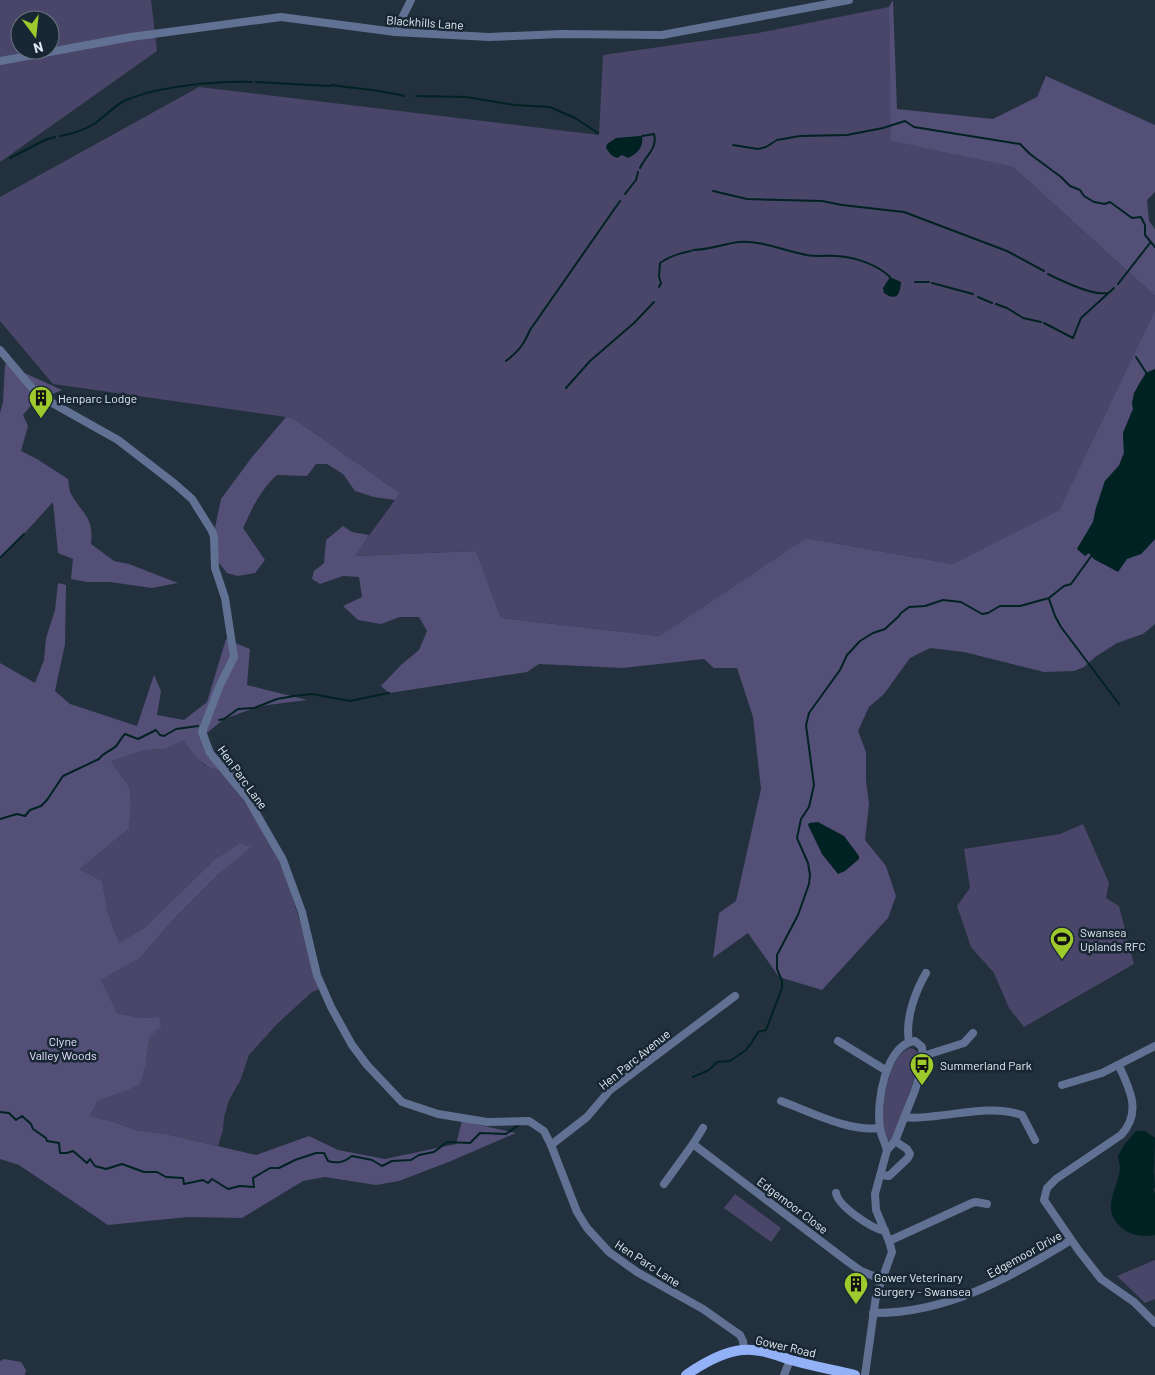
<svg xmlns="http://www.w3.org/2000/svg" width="1155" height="1375" viewBox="0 0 1155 1375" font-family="Barlow,sans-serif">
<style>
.green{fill:#4a4669;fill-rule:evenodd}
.forest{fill:#544f77}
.water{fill:#022}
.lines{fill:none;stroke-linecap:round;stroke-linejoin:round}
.stream{stroke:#022;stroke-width:2}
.minor{stroke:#617193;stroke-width:8}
.major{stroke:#92b1f7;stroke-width:10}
.labels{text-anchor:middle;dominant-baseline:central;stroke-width:5;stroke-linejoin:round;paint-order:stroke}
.street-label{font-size:12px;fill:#e2ebf3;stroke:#182733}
.poi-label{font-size:12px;fill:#e2ebf3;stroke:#182733;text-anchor:start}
.park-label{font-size:12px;fill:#e3e1fd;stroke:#182733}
</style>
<rect width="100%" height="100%" fill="#22313d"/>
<g class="green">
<path d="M0,0H151L157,51L0,162ZM20,20H50V50H20Z"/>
<path d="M889,7L892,141L1013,167L1155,296V310L1059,510L952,564L806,538L659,636L501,618L476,551L354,556L400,493L293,418L53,384L0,321V197L199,87L599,135L603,55L758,33Z"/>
<path d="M183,739L204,765L222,772L252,811L273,848L284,873L294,902L320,989L312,992L276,1025L249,1055L240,1081L229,1100L224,1117L223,1130L218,1146L166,1134L136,1130L114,1122L90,1116L98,1101L126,1091L146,1063L150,1036L159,1017L141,1018L117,1013L100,980L140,958L175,918L217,876L250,847L240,843L214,860L144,928L119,943L108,912L102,881L80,869L129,829L131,807L130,788L111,761L147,750L165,749Z"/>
<path d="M1083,824L1109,883L1106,898L1119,906L1134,964L1024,1027L1009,1008L994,973L971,947L957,906L970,888L964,849L1060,834Z"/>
<path d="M911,1048C918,1050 919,1055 920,1062L893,1139L889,1141L887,1140C885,1135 883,1130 883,1125C882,1106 888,1053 911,1048Z"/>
<path d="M735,1194L781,1228L771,1242L724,1208Z"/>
<path d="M1155,1260V1299L1145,1303L1117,1276Z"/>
</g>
<g class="forest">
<path d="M893,0L897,109L993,119L1037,97L1046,76L1155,125V192L1147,200L1149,221L1155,229V296L1013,167L891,141L889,7Z"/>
<path d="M1155,310V369L1146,373L1138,385L1132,403L1133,409L1123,433L1124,453L1119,465L1105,481L1096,508L1093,522L1077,549L1089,553L1094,559L1103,564L1141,554L1155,539V624L1143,634L1117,643L1095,657L1084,667L1074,671L1044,672L964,652L930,648L910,658L884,694L869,707L858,731L866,752V780L869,804L865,840L886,866L896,896L888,918L822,990L779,977L748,933L713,958L719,913L736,901L761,789L753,717L737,668H714L704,659L623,668L539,664L527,672L389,693L381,686L401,665L419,650L427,631L419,617H400L381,624L358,620L343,606L362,597L359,577L343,576L320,584L312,579L314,571L324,563L326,540L343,526L352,532L369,535L355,556L476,551L501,618L659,636L806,538L952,564L1059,510Z"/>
<path d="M5,364L62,390L34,402L23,415L28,426L21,451L37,459L68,479C69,484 69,490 71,494C83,515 94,517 91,544L114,561L129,564L178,583L152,588L110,582H87L71,579L73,559L58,553L53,502L0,560V413L3,402Z"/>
<path d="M286,417L293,418L400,493L395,500L374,497L355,491L343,474L327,464H316L307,476L277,475C260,490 252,509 243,528L265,560L255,573L238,576L227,573L219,563L215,528L221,499L252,457Z"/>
<path d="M58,583L66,585L65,644L55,691L70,704L137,726L154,675L161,691L157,715L184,720L207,702L226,639L250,649L247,685L307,700L260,706L224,719L207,733C209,738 211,747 214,752C224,764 247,771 246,790L229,771C204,772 196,756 183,740L165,749L147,750L111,761L130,788L131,807L129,829L80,869L102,881L108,912L119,943L144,928L214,860L240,843L251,847L217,876L175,918L140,958L101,980L117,1013L141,1018L159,1017L161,1027L150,1036L146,1063L140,1084L126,1091L98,1101L90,1116L114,1122L136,1130L166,1134L256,1155L309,1136L338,1150L385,1159L456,1144L462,1121L516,1133L451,1161L399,1181L376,1185L325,1177L303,1181L242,1218L188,1217L108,1225L19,1165L0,1159V663L35,683L44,660L46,638L55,610Z"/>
<path d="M4,1359L21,1362L26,1370L25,1375H0V1361Z"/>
</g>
<g class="water">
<path d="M639,136H642C644,147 637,154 628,158L622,155L617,158L611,155L606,148L607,144L616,138Z"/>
<path d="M890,277L901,282C900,294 897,302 884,293L883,288Z"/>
<path d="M1155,369V539L1141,554L1127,559L1118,572L1094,559L1089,553L1085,556L1077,549L1093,522L1096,508L1105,481L1119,466L1124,453L1123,433L1133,409L1132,403L1134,393L1146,373Z"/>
<path d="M818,822L844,836L859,856V859L845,871L838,874L822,854L808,825L809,823Z"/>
<path d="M1136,1131H1145L1155,1138L1154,1172L1155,1187L1153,1190L1155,1193V1235C1143,1237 1131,1236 1121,1227C1100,1208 1118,1190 1120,1168C1120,1164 1118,1160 1118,1156L1124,1145Z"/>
</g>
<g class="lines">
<g class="stream">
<path d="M256,82L329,86L333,85C357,89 381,90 404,96"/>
<path d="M416,96L466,97L515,105L550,107L575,118L598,133"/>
<path d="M60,136C71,134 82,131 92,125C104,118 113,106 126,100C160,86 215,81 252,82"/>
<path d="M733,145L758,149L766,147L777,140L800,136L847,135L883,128L905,121L914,127L1020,144L1030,154L1061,177L1070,186L1080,190L1084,196L1094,202L1105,204L1110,202L1132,218L1141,217L1145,225V235L1155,247"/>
<path d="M10,158L45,140L55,137"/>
<path d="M640,168C645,156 658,149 654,134L642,136"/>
<path d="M713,191L747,199L822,201L842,205L904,212L1007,251L1044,271"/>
<path d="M625,194L636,180L638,172"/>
<path d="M693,250C711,250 722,244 739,242C761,240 784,251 807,255C817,257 827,255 837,256C855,257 878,265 890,277"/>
<path d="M1048,274C1062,281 1092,296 1107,293"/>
<path d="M915,282H929"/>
<path d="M932,283L973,294"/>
<path d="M1118,284L1150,243"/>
<path d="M659,287L661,283L659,277L660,263C670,256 679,253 691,251"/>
<path d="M978,297L992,303"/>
<path d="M996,304L1007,308L1023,318L1041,322"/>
<path d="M1044,323L1073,338L1081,318L1114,288"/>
<path d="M1136,357L1147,374"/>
<path d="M506,361C519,351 524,344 530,330L620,201"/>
<path d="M566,388L590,361L634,323L654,302"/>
<path d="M0,558L24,534"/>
<path d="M1049,599L1055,616L1061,627L1119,704"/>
<path d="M219,720L224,719L238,709L254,708L277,699L294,696L312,694L350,701L389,693"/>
<path d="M0,819L17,814L25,816L30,810L41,806L47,800L63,776L99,759C104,752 112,751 117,745C120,741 121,738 125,734L138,739L156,730L160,735L164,736L176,729L198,726"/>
<path d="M693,1077L709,1070L717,1062L730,1061L746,1050L752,1042L758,1032L766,1030L782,988V981L777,969V955L798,915L809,884L810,875L808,863L797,838L801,819L809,807L814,785L806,725L809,713L840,670L847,655L860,641L873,633L885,629L899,616L901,613L909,607L925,606L943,600L961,602L982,614L988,613L1000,606H1020L1049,598L1064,586L1071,584L1092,555"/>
<path d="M0,1112L9,1113L16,1120L22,1116L31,1124L33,1129L46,1138L47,1141L59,1143L60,1153H67L73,1151L87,1163L90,1159L95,1166L106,1169L122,1164L144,1172H157L166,1177L183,1178L184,1184L203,1180L208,1183L212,1179L228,1189L240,1186L254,1187L253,1178L270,1168H279L295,1160L316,1153H324L328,1161C338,1164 344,1162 352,1156L372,1160L382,1166L392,1161L411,1160L419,1155L434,1152L447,1142L470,1143L480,1133L506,1134L520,1124"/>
</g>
<g class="minor">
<path d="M395,32L411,0"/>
<path d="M0,61L131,37L281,17L395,32L489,37L561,34L662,35L849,0"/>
<path d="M0,350L38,395L118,440L175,484L192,499L212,531L214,537L215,568L225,598L234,657L220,685L202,732L210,753L248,799L283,860L302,912L317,975L331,1007L352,1045L367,1065L402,1102L438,1114L487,1122L529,1121L544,1131L551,1145L577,1212L587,1228L609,1252L637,1272L703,1309L740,1335L743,1341L744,1350"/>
<path d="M838,1041L887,1071"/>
<path d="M909,1042C905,1019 915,992 926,973"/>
<path d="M923,1056L964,1043L973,1033"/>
<path d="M1119,1066C1130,1089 1142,1113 1121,1135L1056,1179L1047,1188L1044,1200L1079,1251L1101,1279L1134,1302L1155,1323"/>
<path d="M1062,1085L1102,1073L1155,1046"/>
<path d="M781,1101C811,1112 848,1132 880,1128"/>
<path d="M905,1117C915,1119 926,1117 936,1116C965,1113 995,1106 1022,1115L1035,1140"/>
<path d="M693,1144L847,1261L861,1271L881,1279"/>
<path d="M551,1145L587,1117L610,1090L735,996"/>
<path d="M881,1175L889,1176L908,1158L910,1154L907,1149L895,1141"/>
<path d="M664,1184L693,1144L703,1128"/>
<path d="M836,1193C838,1206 872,1229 885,1231"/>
<path d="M889,1241L972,1203L976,1202L987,1204"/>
<path d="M873,1313C947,1314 1011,1277 1071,1240"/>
<path d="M784,1375L790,1360"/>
<path d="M865,1375L876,1296L892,1252L889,1241L876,1210L875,1194L887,1150L895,1141L915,1090L923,1065L922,1047L915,1041C885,1045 876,1103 880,1128C881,1135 885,1143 887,1150"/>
</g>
<path class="major" d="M686,1375C702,1364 722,1352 742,1350C759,1348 775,1355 791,1360C812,1366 834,1370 855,1375"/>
</g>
<defs>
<symbol id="building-pin" viewBox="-11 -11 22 30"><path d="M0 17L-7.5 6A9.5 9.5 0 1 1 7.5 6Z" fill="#9fca2d" stroke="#182733"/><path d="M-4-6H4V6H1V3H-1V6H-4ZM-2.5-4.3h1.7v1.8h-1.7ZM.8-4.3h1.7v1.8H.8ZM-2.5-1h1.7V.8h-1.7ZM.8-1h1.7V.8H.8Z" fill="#111"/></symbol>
<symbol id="stadium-pin" viewBox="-11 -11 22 30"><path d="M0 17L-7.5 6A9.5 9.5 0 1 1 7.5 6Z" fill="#9fca2d" stroke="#182733"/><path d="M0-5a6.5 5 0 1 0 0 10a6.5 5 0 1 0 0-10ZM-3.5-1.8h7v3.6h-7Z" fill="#111"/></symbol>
<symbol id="bus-pin" viewBox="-11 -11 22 30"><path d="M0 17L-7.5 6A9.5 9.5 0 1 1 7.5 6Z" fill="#9fca2d" stroke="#182733"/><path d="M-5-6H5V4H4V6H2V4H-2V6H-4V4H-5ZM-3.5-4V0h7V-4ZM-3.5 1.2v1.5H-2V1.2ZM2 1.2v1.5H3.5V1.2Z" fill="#111"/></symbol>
</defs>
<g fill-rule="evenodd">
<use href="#building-pin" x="27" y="384" width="28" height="38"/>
<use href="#stadium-pin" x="1048" y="925" width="28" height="38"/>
<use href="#bus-pin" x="908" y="1051" width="28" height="38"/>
<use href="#building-pin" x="842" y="1270" width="28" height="38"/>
</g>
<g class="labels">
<g class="street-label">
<text transform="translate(425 22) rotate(4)">Blackhills Lane</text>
<text transform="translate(243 777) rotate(54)">Hen Parc Lane</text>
<text transform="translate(634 1059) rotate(-39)">Hen Parc Avenue</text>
<text transform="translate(793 1205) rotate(37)">Edgemoor Close</text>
<text transform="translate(1024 1254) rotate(-29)">Edgemoor Drive</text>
<text transform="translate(648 1263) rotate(33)">Hen Parc Lane</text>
<text transform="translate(786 1346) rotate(13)">Gower Road</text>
</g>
<g class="poi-label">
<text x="58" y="398">Henparc Lodge</text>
<text x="1080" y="932">Swansea<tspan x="1080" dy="14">Uplands RFC</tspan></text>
<text x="940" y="1065">Summerland Park</text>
<text x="874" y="1277">Gower Veterinary<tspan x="874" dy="14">Surgery - Swansea</tspan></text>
</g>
<g class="park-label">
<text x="63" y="1041">Clyne<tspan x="63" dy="14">Valley Woods</tspan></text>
</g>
</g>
<g transform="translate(35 35) rotate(165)"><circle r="24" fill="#182733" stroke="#697580"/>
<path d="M0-4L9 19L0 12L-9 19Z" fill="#9fca2d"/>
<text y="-8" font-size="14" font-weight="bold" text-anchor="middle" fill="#e2ebf3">N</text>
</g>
</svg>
